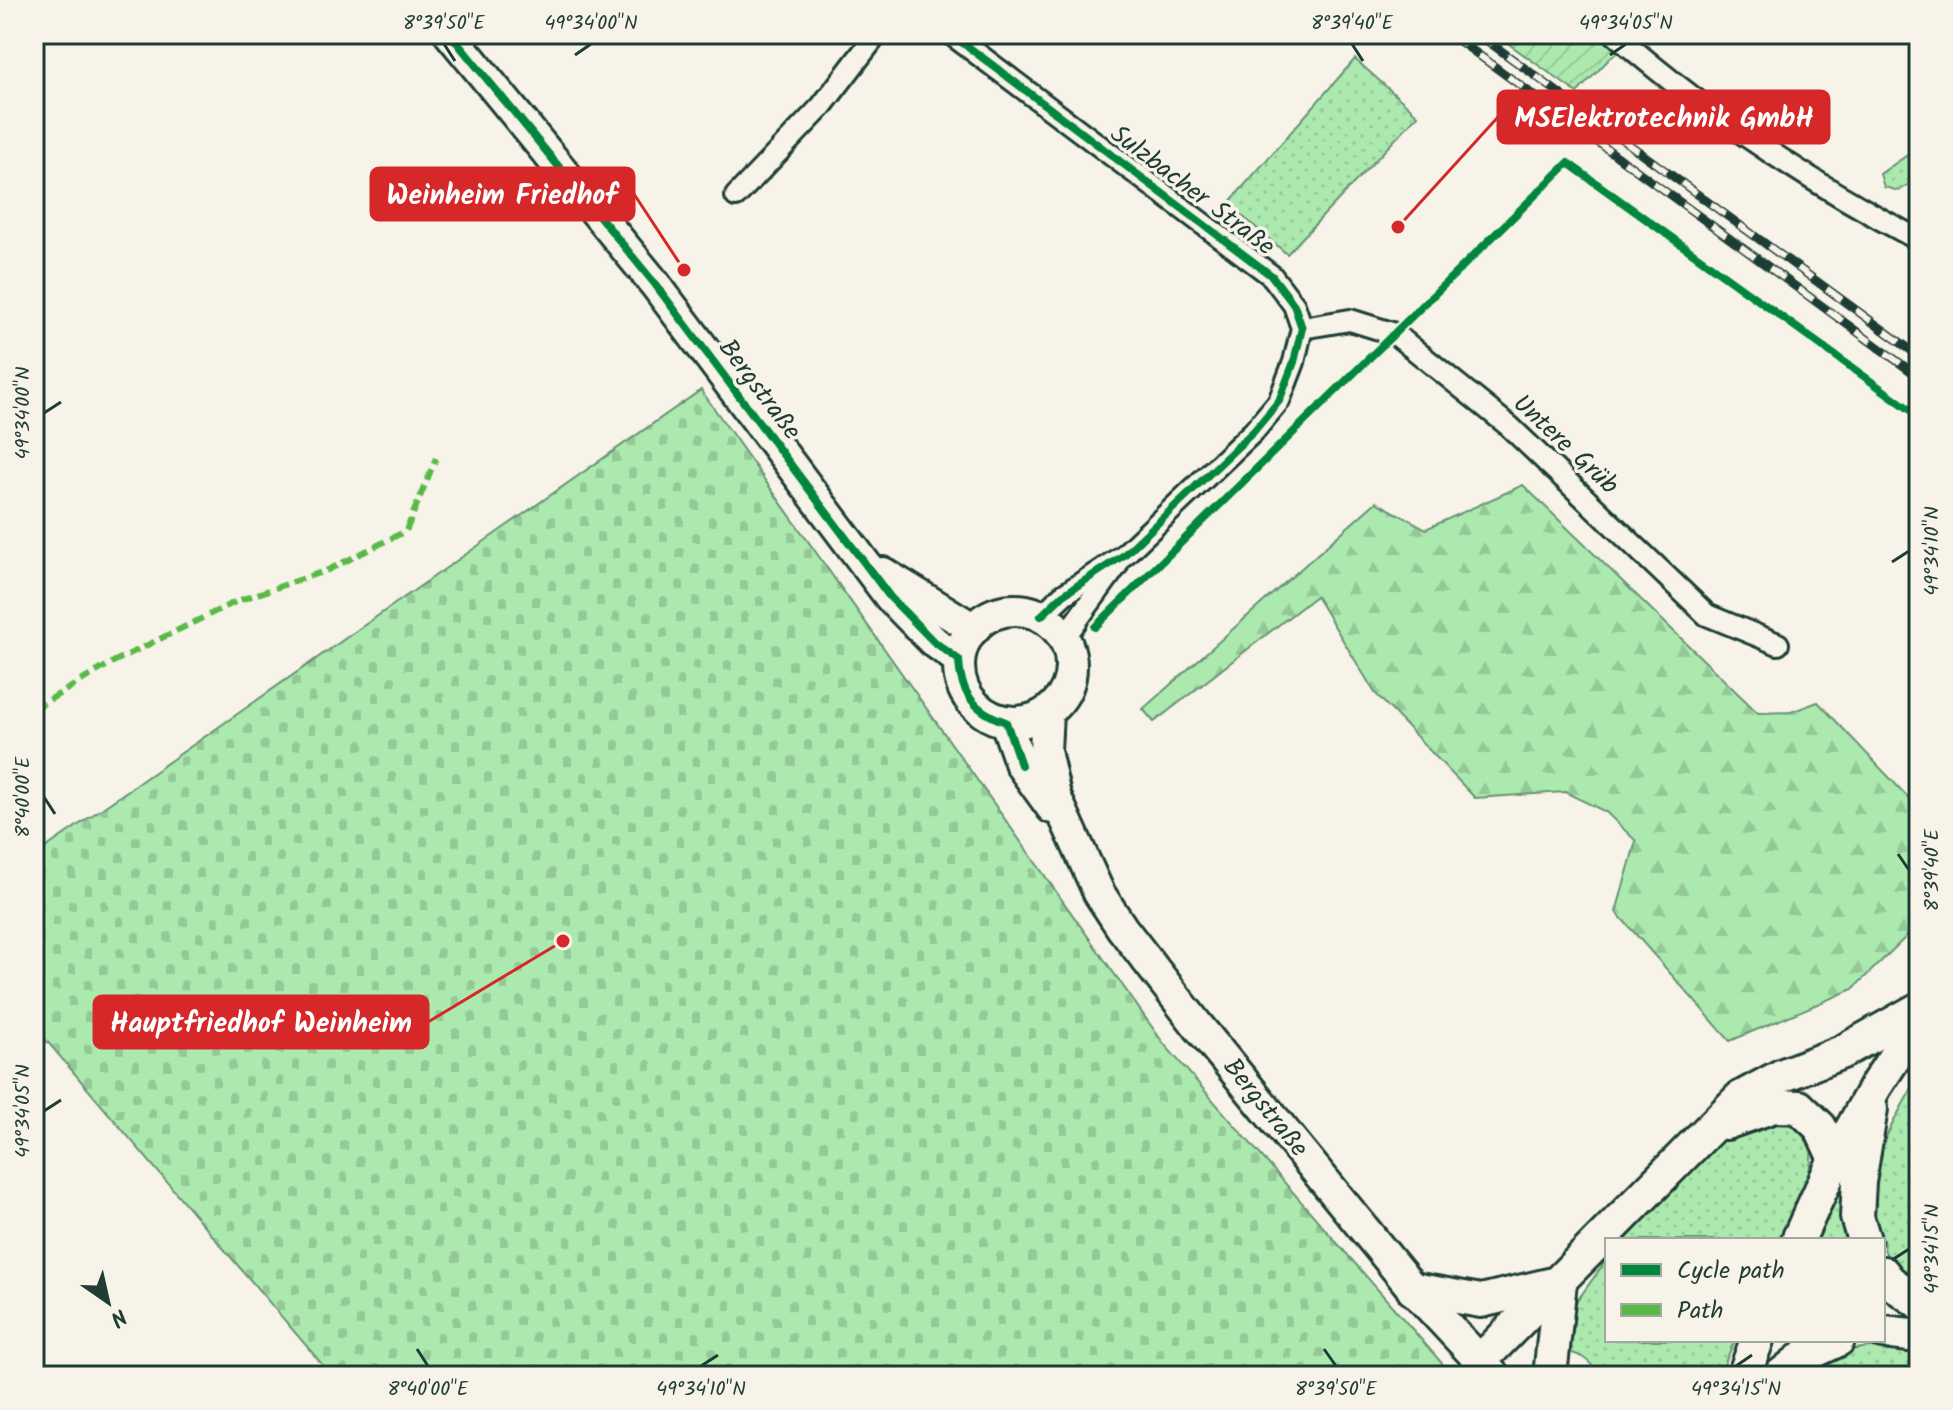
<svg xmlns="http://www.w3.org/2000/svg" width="1953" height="1410" viewBox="0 0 1953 1410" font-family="Kalam,sans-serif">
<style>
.grass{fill:url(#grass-dots);stroke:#669372;stroke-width:2}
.forest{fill:url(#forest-firs);stroke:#669372;stroke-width:2}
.cemetery{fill:url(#cemetery-stones);stroke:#669372;stroke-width:2}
.garden{fill:url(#garden-furrows);stroke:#669372;stroke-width:2}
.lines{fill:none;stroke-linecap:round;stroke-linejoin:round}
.minor-casing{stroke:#1f3d34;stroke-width:26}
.secondary-casing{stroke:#1f3d34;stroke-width:36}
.primary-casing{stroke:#1f3d34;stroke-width:38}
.minor{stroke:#f7f3e8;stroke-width:20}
.secondary{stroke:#f7f3e8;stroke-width:30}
.primary{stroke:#f7f3e8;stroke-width:32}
.rail-casing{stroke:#1f3d34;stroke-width:9}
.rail{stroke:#f7f3e8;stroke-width:6;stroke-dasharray:18;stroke-linecap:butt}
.quiet{stroke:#58b947;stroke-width:6;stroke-dasharray:12 6;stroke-linecap:butt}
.cycleway-casing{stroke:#f7f3e8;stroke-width:13}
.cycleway{stroke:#00873e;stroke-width:8}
.ticks{fill:none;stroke:#1f3d34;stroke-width:3}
.labels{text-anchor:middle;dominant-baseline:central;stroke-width:7;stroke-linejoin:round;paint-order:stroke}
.street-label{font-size:26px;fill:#1f3d34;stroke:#f7f3e8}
.leader{fill:none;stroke:#d62828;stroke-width:3}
.callout-dot{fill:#d62828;stroke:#f7f3e8;stroke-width:3}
.callout{fill:#d62828;stroke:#d62828;stroke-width:3}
.callout-label{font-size:28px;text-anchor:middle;font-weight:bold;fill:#fff}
.neatline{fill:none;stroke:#1f3d34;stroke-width:3}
.ticks-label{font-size:20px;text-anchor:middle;fill:#1f3d34}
</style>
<defs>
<pattern id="grass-dots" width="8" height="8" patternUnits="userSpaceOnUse" patternTransform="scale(2)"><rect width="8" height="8" fill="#ace9af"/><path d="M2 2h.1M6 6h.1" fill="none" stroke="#94c997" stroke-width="1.8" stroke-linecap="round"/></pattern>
<pattern id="forest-firs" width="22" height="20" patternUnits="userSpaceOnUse" patternTransform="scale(2)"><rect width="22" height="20" fill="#ace9af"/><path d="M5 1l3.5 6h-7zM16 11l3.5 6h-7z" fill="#94c997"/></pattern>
<pattern id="cemetery-stones" width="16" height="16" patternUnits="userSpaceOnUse" patternTransform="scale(2)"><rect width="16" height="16" fill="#ace9af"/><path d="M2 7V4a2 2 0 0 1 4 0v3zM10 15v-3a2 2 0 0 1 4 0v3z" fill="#94c997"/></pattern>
<pattern id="garden-furrows" width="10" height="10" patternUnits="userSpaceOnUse" patternTransform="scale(2)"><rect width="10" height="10" fill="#ace9af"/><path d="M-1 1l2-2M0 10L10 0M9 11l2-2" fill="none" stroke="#94c997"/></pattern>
</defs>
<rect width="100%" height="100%" fill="#f7f3e8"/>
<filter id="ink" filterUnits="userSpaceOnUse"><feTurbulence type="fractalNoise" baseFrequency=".0125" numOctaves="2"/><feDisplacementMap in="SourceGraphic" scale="16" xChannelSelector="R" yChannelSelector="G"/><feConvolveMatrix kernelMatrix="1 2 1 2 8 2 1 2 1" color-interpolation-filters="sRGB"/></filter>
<g filter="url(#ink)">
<g class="grass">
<path d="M1355,59L1418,115L1287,254L1228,204Z"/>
<path d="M1919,147V177L1899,191L1884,187L1880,174Z"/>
<path d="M1919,1076V1167L1913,1194L1919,1214V1289C1904,1275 1883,1262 1883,1240H1876C1873,1228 1868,1215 1868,1203C1866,1166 1901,1107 1919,1076Z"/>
<path d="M1785,1116C1790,1119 1797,1122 1801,1126C1829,1154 1793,1211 1780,1240H1625L1725,1136Z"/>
<path d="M1856,1150L1852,1240H1814Z"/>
<path d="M1607,1259V1340H1735L1719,1376H1599C1589,1358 1580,1354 1560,1350L1572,1308Z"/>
<path d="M1900,1345L1919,1350V1376H1802C1834,1348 1859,1347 1900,1345Z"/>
</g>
<path class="forest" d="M1523,485L1758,713L1791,712L1818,702L1919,809V924L1853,989L1730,1041L1616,912L1636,841L1606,812L1565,792L1475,798L1375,693L1316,596L1154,722L1143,709L1376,502L1426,529Z"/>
<path class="cemetery" d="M701,390L1164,1044L1453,1376H332L34,1026V856Z"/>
<path class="garden" d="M1495,34H1644L1611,57L1577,93Z"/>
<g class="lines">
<defs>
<g id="minor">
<path d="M951,34L1272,276L1294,305L1302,328L1294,362L1279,401L1254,431L1124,555L1063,595L1041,616"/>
<path d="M1615,34C1707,115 1811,183 1919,240"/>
<path d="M736,196L821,107L877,34"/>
<path d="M1302,328L1350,320L1395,334L1509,426L1707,615L1778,644"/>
<path d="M1064,638L1117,565"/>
</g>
<g id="secondary">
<path d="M450,34L655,284L890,597L933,641L959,660"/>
<path d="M883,573L974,629"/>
<circle cx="1015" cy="666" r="56"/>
<path d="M1047,712L1045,751L1055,796L1099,893L1122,928L1198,1026L1413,1289L1494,1376"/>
<path d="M1006,722L1021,765L1052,808"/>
</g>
<g id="primary">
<path d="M1726,1123L1774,1106L1799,1107L1820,1127L1835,1159"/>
<path d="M1798,1240L1835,1159L1875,1087L1919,1020"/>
<path d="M1864,1240L1857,1217L1859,1182L1871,1109"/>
<path d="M1883,1273L1890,1282L1919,1302"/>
<path d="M1413,1289L1481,1301L1557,1283"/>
<path d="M1883,1332L1919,1336"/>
<path d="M1480,1361L1740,1098L1781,1076L1842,1052L1919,1009"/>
<path d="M1550,1376L1560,1282"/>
<path d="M1744,1376L1757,1340"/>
<path d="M1780,1376L1806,1355L1838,1340"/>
</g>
</defs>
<use href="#minor" class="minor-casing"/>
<use href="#secondary" class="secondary-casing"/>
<use href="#primary" class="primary-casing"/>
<use href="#minor" class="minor"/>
<use href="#secondary" class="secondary"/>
<use href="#primary" class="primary"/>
<defs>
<g id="rail">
<path d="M1450,34L1919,377"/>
<path d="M1478,34L1919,356"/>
</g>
</defs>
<use href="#rail" class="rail-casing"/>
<use href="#rail" class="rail"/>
<g class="quiet">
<path d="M34,709L113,662L237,601L328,570L406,531L436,458"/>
<path d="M34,1233L42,1238"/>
</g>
<defs>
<g id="cycleway">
<path d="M450,34L655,284L890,597L933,641L959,660C960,693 975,712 1006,722L1021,765"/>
<path d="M951,34L1272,276L1294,305L1302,328L1294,362L1279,401L1254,431L1124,555L1063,595L1041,616"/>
<path d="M1095,627L1568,163L1919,416"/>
</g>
</defs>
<use href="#cycleway" class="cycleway-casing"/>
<use href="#cycleway" class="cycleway"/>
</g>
</g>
<path class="ticks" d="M444,44L455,61M1352,44L1363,61M575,55L591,44M1610,55L1626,44M44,413L61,402M1892,562L1909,551M44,797L55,814M1898,854L1909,870M44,1111L61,1100M1892,1260L1909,1249M417,1349L428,1366M1324,1349L1336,1366M701,1366L718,1355M1736,1366L1752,1355"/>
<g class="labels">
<g class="street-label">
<text transform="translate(1192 191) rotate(37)">Sulzbacher Straße</text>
<text transform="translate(759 390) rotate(53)">Bergstraße</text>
<text transform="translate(1565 445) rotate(43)">Untere Grüb</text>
<text transform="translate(1265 1108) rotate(51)">Bergstraße</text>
</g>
</g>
<path class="leader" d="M1398 227L1498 117M684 270L634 194M563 941L428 1022"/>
<g class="callout-dot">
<circle cx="1398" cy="227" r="8"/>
<circle cx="684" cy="270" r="8"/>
<circle cx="563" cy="941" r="8"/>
</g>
<g class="callout">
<rect x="1498" y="91" width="331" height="52" rx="8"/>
<rect x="371" y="168" width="263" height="52" rx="8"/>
<rect x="94" y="996" width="334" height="52" rx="8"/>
</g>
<g class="callout-label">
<text x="1664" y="127">MSElektrotechnik GmbH</text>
<text x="502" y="204">Weinheim Friedhof</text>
<text x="261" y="1032">Hauptfriedhof Weinheim</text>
</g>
<rect width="1953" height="1410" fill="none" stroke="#f7f3e8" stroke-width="88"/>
<rect x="1605" y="1238" width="280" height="104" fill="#f7f3e8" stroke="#a1aaa0" stroke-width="2"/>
<rect x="1621" y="1264" width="40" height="12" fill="#00873e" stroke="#a1aaa0" stroke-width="2"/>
<text x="1677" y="1278" font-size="24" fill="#1f3d34">Cycle path</text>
<rect x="1621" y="1304" width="40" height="12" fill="#58b947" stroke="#a1aaa0" stroke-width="2"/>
<text x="1677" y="1318" font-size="24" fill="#1f3d34">Path</text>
<g transform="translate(108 1302) rotate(146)" stroke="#f7f3e8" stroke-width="6" paint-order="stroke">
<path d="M0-6L14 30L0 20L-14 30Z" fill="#1f3d34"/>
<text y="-12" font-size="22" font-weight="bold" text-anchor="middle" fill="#1f3d34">N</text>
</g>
<rect x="44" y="44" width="1865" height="1322" class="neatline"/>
<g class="ticks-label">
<text x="444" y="29">8°39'50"E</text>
<text x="591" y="29">49°34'00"N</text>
<text x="1352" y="29">8°39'40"E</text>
<text x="1626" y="29">49°34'05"N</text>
<text transform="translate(22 413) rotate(-90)" y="7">49°34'00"N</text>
<text transform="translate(1931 551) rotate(-90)" y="7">49°34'10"N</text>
<text transform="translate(22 797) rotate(-90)" y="7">8°40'00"E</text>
<text transform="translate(1931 870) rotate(-90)" y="7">8°39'40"E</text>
<text transform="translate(22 1111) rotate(-90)" y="7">49°34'05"N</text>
<text transform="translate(1931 1249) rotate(-90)" y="7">49°34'15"N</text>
<text x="428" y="1395">8°40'00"E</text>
<text x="701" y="1395">49°34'10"N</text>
<text x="1336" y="1395">8°39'50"E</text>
<text x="1736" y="1395">49°34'15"N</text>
</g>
</svg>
